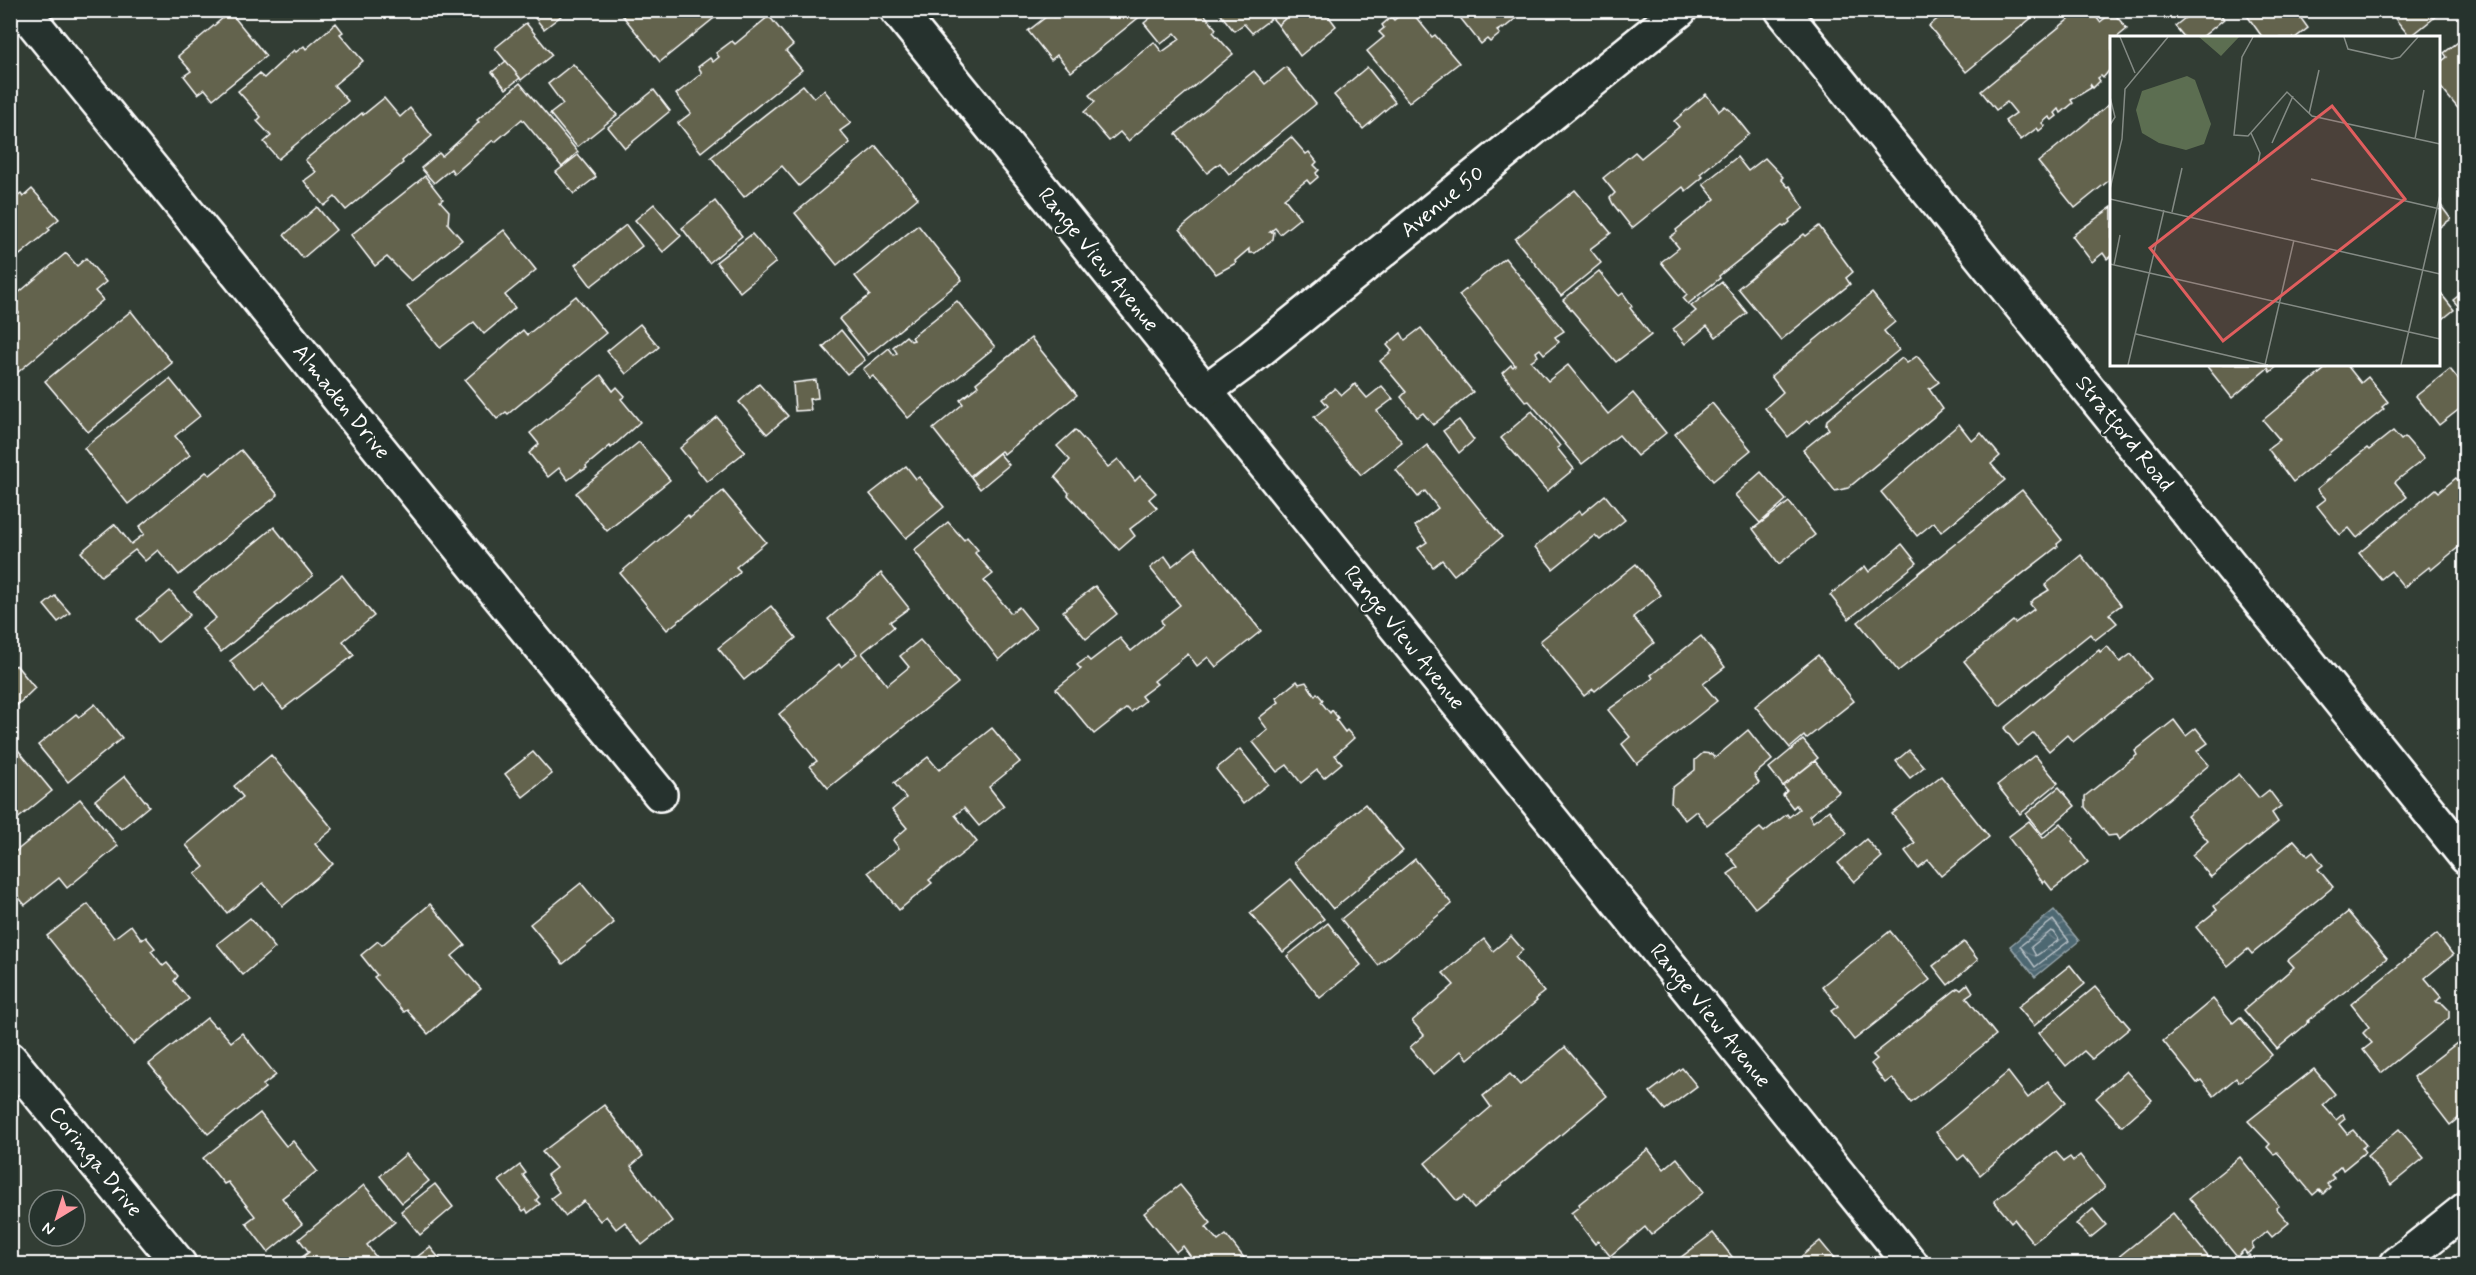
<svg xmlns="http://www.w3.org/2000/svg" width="2476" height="1275" viewBox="0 0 2476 1275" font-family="Mynerve,sans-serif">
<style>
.water{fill:url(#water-waves);stroke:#95a4aa;stroke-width:1.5}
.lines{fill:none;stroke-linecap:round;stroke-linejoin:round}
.shore{stroke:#b8c2c7;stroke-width:1.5}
.building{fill:#64634e;stroke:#fff;stroke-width:1.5}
.minor-casing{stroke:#fff;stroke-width:38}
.minor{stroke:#26332d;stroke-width:33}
.labels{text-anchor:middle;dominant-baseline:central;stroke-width:5;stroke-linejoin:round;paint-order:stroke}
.street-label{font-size:22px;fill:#fff;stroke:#26332d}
.inset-road{fill:none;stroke:#848b85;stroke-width:1.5}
.view{fill:#e05e5e;fill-opacity:0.15;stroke:#e05e5e;stroke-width:3}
.inset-edge{fill:none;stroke:#fff;stroke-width:3}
</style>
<defs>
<pattern id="water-waves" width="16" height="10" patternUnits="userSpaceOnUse" patternTransform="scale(1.5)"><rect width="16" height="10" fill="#4e6772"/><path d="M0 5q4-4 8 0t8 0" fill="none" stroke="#697e87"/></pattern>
</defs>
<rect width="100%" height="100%" fill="#323d34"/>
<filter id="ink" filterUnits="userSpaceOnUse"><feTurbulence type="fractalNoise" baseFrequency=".0167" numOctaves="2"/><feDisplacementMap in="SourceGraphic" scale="12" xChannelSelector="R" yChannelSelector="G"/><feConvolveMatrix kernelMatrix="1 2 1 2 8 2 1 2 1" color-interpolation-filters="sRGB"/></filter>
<g filter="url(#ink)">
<path class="water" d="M2054,910L2079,941L2035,977L2010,946Z"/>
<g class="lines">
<g class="shore">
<path d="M2053,920L2069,941L2035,967L2020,946Z"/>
<path d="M2051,931L2054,932L2059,940L2036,956L2031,947Z"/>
</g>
</g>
<g class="building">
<path d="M534,10H556L561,16L544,29L531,13Z"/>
<path d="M618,10H724L660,62Z"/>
<path d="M1063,10H1148L1071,72L1057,55L1051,60L1028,31L1051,13L1054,17Z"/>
<path d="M1160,10H1201L1216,29L1213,32L1233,54L1128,141L1120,132L1109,141L1084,112L1095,102L1089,95L1154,42L1162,52L1180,39L1175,33L1161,44L1144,23Z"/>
<path d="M1295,10L1278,25L1272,18L1252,33L1244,24L1234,31L1218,11Z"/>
<path d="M1295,10H1324L1336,26L1300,56L1278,25Z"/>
<path d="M1406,10H1410L1432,37L1435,35L1459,63L1409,102L1367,51L1384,37L1379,32L1384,28L1382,25L1391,17L1394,20Z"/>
<path d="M1454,10H1526L1503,29L1502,28L1497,31L1500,34L1490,42L1487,39L1481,44Z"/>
<path d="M1948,10H2041L1966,72L1929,26Z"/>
<path d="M2080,10H2091L2100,22L2113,12L2127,29L2116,38H2112V67L2103,78L2101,76L2098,78L2100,81L2093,88L2090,84L2091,88L2071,100L2073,103L2061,113L2059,109L2055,113L2057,116L2052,120L2049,117L2042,123L2045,126L2039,131L2037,128L2021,140L2005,121L2016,113L2007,102L1996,110L1981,91Z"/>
<path d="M2195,10H2217L2224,19L2201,38H2185L2175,26Z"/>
<path d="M2243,10H2295L2308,28L2295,38H2263Z"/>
<path d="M2388,10H2444L2410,37Z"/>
<path d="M230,12L266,56L213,99L205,89L198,94L184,76L191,71L178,56Z"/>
<path d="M769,16L793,45L786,51L802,70L701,152L678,123L691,113L676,94L701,74V71L698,67L710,58L713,62L719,57L716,53L732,41L735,44Z"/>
<path d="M336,23L343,32L340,34L363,61L334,85L348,101L278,159L264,142L271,136L257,121L261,117L238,91L259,74L264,78L294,50L296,52L304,46L306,49Z"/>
<path d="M526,23L552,55L521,80L495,48Z"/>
<path d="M2466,36V116L2465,117L2438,84V64L2447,57L2444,53Z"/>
<path d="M506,61L520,78L506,89L492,72Z"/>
<path d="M573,64L617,115L577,147L550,114L563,104L548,84Z"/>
<path d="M1286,67L1316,104L1229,174L1220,163L1207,173L1176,134L1254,71L1265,84Z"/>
<path d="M1367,67L1395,102L1363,129L1334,95Z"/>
<path d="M520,83L578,152L562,167L522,119L495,142L493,140L454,174L451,169L434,183L421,168L439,153L442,156L474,127L479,122L477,120Z"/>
<path d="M803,85L814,98L824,90L851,123L840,131L850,143L799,186L782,166L744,197L711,157Z"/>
<path d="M654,90L670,111L625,148L608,127Z"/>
<path d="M1706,94L1719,111L1725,106L1730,110L1749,134L1700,174L1703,177L1686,191L1683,187L1632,228L1613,204L1610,198L1615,193L1603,178L1635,152L1641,158L1679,127L1674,121Z"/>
<path d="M384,98L400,117L410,108L432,136L402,161L403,163L346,210L335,197L324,206L304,181L316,172L305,160L362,113L363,115Z"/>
<path d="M2112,102V178L2075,208L2038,162Z"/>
<path d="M1291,137L1306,154L1309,152L1317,162L1314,165L1319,170L1316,173L1318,177L1310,184L1307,180L1284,198L1300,218L1280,234L1275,228L1270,232H1274L1273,239L1255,253H1249V249L1235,261L1236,263L1216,274L1180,229Z"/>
<path d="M876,146L918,198L837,265L795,213Z"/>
<path d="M578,155L596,177L574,194L556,172Z"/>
<path d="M1737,157L1748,171L1765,158L1783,177L1781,179L1788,187L1790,186L1804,208L1789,220L1790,222L1784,227L1782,226L1719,276L1720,278L1688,304L1683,298L1687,294L1661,262L1679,248L1670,237L1677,232L1676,230L1715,199L1703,184Z"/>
<path d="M425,176L443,199L440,201L449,211L448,224L462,240L411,281L387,257L375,266L351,235Z"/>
<path d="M32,189L59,219L48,228L50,230L10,263V202L21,194L23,197Z"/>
<path d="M1575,190L1611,233L1590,249L1601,263L1561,296L1515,239Z"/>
<path d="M2438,197L2441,201L2439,203L2451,219L2438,228Z"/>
<path d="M715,201L742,236L709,263L682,228Z"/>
<path d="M654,204L681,236L663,252L635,220Z"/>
<path d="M317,207L336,230L303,258L284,235Z"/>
<path d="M2112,207V255L2107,259L2103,253L2092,262L2072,236Z"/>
<path d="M626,225L642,246L591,286L575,265Z"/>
<path d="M918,225L962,280L868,355L839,319L870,295L855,276Z"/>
<path d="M1819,226L1853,272L1846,278L1850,284L1781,340L1738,288L1804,234L1806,236Z"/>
<path d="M504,230L536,270L505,295L515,308L484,334L474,322L440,348L407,307Z"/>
<path d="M752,234L776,262L740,292L716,262Z"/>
<path d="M66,253L77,266L86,258L106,282L95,291L103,300L10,379V321L19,313L10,303V300Z"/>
<path d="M1505,258L1564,331L1555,337L1559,342L1544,354L1540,349L1536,352L1538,356L1531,361L1548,381L1568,365L1608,414L1633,393L1666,433L1637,456L1619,435L1582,464L1529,401L1526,402L1502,373L1511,365L1513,367L1515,365L1459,295Z"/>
<path d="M1599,271L1619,296L1623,293L1632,306L1630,308L1651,335L1616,362L1563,300Z"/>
<path d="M1722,282L1747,313L1716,337L1707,326L1685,344L1673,329L1696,311L1691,306Z"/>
<path d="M2438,290L2454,310L2438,323Z"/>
<path d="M2466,290V315L2453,300Z"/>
<path d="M1872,293L1895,322L1884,331L1899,350L1809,423L1807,421L1788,437L1765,408L1783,392L1771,376Z"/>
<path d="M576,296L606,333L508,414L506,412L497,419L465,380L523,330L527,335Z"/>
<path d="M957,301L995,347L908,418L873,376L870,378L863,369L889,348L894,355L897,353L893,347L906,336L911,341L914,340L912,337Z"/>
<path d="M131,311L172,363L88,432L45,381Z"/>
<path d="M640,324L659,347L626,374L607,351Z"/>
<path d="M1421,328L1473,392L1433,425L1423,413L1417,417L1401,397L1406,392L1380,361L1392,351L1387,345L1401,333L1405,340Z"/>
<path d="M841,330L865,360L847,374L823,347Z"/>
<path d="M1031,338L1077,395L1004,454L1001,451L970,476L933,429L963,404L960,400L978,386L976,383Z"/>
<path d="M1917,356L1939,382L1929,389L1943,409L1848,488L1835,491L1803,450L1829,429L1826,425L1827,420L1902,358L1907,363Z"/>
<path d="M2205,364H2280L2270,372L2268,368L2232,398Z"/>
<path d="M2331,364H2346L2361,383L2368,377L2388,402L2382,407L2384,409L2293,482L2268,449L2280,440L2263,420Z"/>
<path d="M2450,369L2466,389V404L2439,425L2416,396Z"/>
<path d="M601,375L613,391L617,387L625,396L621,399L640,422L611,448L610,446L586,466L587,468L582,471L581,470L568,480L559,468L548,477L529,453L539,444L530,433Z"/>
<path d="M170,379L200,416L175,436L190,455L128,504L84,448Z"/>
<path d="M816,380L818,398L809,399L811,410L795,411L793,383Z"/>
<path d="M759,384L788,416L767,434L739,402Z"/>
<path d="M1355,384L1367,398L1382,386L1393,399L1377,411L1402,442L1361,475L1314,417L1328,406L1322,399L1335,388L1342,395Z"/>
<path d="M1712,403L1751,450L1713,481L1675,434Z"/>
<path d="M1532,411L1560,446L1557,448L1574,469L1547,491L1501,438Z"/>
<path d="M717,417L745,452L707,482L680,448Z"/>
<path d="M1459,420L1474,440L1459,453L1443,431Z"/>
<path d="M1959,424L1972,441L1981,433L2000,456L1991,464L2005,480L1941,532L1934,522L1917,536L1881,492Z"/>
<path d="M1075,430L1108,467L1118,459L1135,481L1140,476L1156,493L1149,499L1157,508L1130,529L1135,536L1119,550L1068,495L1069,493L1055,477L1070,460L1057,446Z"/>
<path d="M2393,431L2401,440L2405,437L2424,459L2395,482L2407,497L2357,538L2349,528L2340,535L2317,506L2326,499L2317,489L2367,448L2369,450Z"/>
<path d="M639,442L670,480L607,531L576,493Z"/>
<path d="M1427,445L1502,537L1454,575L1442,560L1433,567L1418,548L1427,542L1415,526L1438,508L1425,491L1418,497L1396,470Z"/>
<path d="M241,450L278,495L179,575L158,550L145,561L135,550L101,576L81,552L115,524L131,544L144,534L139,527L206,472L210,475Z"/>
<path d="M999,453L1009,465L980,489L971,477Z"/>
<path d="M906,466L916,479L919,477L944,507L906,538L870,494Z"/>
<path d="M1761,472L1786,500L1760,523L1735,495Z"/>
<path d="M2456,478L2466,489V519L2462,521L2466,525V541L2431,570L2429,567L2404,587L2391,571L2381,579L2359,553L2436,489L2439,492Z"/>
<path d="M2022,490L2062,540L2057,544L2058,546L1898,671L1858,622Z"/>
<path d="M723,491L766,542L736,567L740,571L739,573L667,630L620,573L688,515L690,518Z"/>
<path d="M1605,495L1625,520L1600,540L1595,535L1553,569L1535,547L1579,511L1582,514Z"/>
<path d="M1789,502L1815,535L1779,564L1753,529Z"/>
<path d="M948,522L964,540L967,537L978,550L975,553L993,574L984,581L1011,613L1019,607L1036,628L999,660L914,550Z"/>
<path d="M274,527L313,576L221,652L202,629L216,618L194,592Z"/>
<path d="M1902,544L1917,563L1849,619L1830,595L1865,566L1869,572Z"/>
<path d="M1195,548L1261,631L1216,667L1208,657L1197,666L1188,654L1154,681L1157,684L1141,696L1145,701L1131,712L1127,708L1094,734L1056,689L1081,669L1077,665L1087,658L1090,661L1120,638L1131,651L1163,625L1161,620L1180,605L1150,568L1165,556L1172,566Z"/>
<path d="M2081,555L2121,605L2109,614L2117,623L2095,640L2090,634L2000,706L1964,661L2013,621L2015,623L2034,609L2030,604L2034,599L2049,590L2045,585Z"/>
<path d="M1636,564L1661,595L1633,617L1654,643L1595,691L1593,689L1584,696L1540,641Z"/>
<path d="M881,573L909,608L890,622L894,627L862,653L887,685L909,667L900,656L920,640L958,683L828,788L810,766L817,761L779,714L839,664L841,667L857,654L828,619Z"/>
<path d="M342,575L374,616L343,641L354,655L283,709L263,684L254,692L230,661Z"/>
<path d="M1095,586L1117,614L1086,639L1063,611Z"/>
<path d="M170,591L190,615L157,643L137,619Z"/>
<path d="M55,596L70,613L58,622L44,605Z"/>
<path d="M771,606L796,638L744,680L718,648Z"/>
<path d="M1701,636L1725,667L1703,684L1717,701L1637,764L1622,744L1630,737L1608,710L1653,678L1651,675Z"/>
<path d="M2107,646L2120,662L2131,654L2151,679L2073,742L2067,735L2049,751L2034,733L2018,746L2004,728L2099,650L2100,652Z"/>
<path d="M1818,655L1854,701L1806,739L1804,736L1790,748L1755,706Z"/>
<path d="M16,665L35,688L10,712V670Z"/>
<path d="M1297,681L1299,684L1306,682L1315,696L1317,693L1323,700L1321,702L1330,713L1332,710L1338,718L1336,720L1345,732L1347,730L1354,738L1335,755L1342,763L1324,778L1317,770L1301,783L1287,765L1277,772L1253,742L1268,730L1259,718L1279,702L1276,698Z"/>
<path d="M95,704L122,738L68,782L38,745L76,714L79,717Z"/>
<path d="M2174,720L2186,736L2196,728L2208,743L2197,751L2209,765L2119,840L2116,835L2108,836L2085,807V796L2137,755L2135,751Z"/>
<path d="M992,728L1020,762L989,787L1004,806L979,826L964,808L955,815L977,842L929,880L932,883L899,910L868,872L899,848L893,840L907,828L892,810L906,798L894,783L928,757L939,770Z"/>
<path d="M1748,730L1772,760L1754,775L1759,783L1707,825L1696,811L1685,820L1671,802L1672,788L1695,770V760L1703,753L1712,754L1715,758Z"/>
<path d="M1803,740L1818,758L1783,786L1769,768Z"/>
<path d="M14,745L52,791L10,825V747Z"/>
<path d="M1240,749L1268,784L1243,804L1216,769Z"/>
<path d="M1909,750L1924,767L1910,778L1896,761Z"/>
<path d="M533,752L552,774L523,797L505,774Z"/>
<path d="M271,755L333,829L315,844L333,864L283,906L263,883L227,913L195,874L204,867L186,845L243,797L234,786Z"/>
<path d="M2035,755L2058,783L2020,814L1997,785Z"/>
<path d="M1815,761L1839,792L1809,816L1813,822L1829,810L1847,833L1755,908L1728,874L1738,867L1727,853L1760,828L1764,832L1787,814L1789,817L1799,809L1796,805L1793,808L1783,795L1787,791L1783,786Z"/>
<path d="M2239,774L2259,798L2269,790L2281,806L2272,813L2278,822L2211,877L2192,855L2208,841L2187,816Z"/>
<path d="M125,776L149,806L121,829L95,800Z"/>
<path d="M1941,776L1989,837L1941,876L1928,860L1918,868L1905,851L1915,843L1892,814Z"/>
<path d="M2059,787L2075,806L2042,834L2026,814Z"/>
<path d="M80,799L118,846L67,888L59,878L25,905L10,887V856Z"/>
<path d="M1365,804L1403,851L1333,909L1294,862Z"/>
<path d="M2029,821L2043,838L2061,823L2074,839L2072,841L2088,862L2052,890L2045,881L2043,883L2008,837Z"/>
<path d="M1866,839L1882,857L1854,882L1838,863Z"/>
<path d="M2294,840L2308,856L2313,852L2323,865L2318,869L2333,887L2252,954L2248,949L2228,966L2196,927L2217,910L2214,906Z"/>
<path d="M1415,859L1452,904L1378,965L1341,919Z"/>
<path d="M1291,879L1324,919L1283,952L1250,913Z"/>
<path d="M581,883L614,923L563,964L530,924Z"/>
<path d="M88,904L114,938L131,925L142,940L146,937L155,948L151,951L163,966L167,963L178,976L174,981L189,999L133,1044L47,936Z"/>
<path d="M430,904L465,945L452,956L481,989L428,1034L407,1010L404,1012L374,977L377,975L361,955L378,941L382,945Z"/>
<path d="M2348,912L2387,958L2308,1021L2309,1022L2277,1049L2244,1010L2294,967L2288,960Z"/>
<path d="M250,918L275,948L243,975L217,944Z"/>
<path d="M1328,923L1361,965L1320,998L1287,956Z"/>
<path d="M1890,931L1930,980L1854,1040L1831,1011L1838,1006L1822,986Z"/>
<path d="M2437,934L2453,955L2425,978L2441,997L2436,1002L2443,1004L2449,1010V1018L2381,1073L2363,1050L2372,1043L2363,1033L2369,1027L2351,1004Z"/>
<path d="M1511,936L1523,950L1515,957L1544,992L1535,999L1537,1001L1468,1059L1461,1051L1433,1075L1410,1047L1424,1035L1412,1021L1454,985L1443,973L1484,939L1493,951Z"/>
<path d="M1964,942L1978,960L1948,985L1933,966Z"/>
<path d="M2070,965L2085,984L2034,1026L2018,1007Z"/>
<path d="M1968,984L1973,992L1966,997L1996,1035L1911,1103L1892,1078L1885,1083L1871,1064L1877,1059L1873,1055L1958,988L1961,990Z"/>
<path d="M2095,987L2130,1028L2092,1059L2084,1051L2066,1066L2039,1033Z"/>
<path d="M2213,999L2233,1023L2240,1017L2272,1055L2239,1082L2236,1078L2214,1096L2201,1080L2197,1083L2163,1041Z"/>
<path d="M207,1018L215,1027L217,1026L231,1042L242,1033L276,1075L263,1085L265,1088L208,1134L149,1064Z"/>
<path d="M2466,1036V1112L2450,1125L2413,1077Z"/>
<path d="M1565,1047L1607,1096L1474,1208L1464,1196L1457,1201L1425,1163L1491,1107L1483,1096L1510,1074L1520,1085Z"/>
<path d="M1682,1068L1697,1086L1665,1110L1650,1092Z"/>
<path d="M2314,1069L2335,1094L2323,1105L2336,1120L2343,1114L2345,1119L2339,1124L2347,1134L2353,1130L2366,1145L2362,1148L2365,1152L2343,1170L2341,1166L2331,1175L2334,1178L2327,1184L2330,1187L2323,1194L2319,1190L2313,1195L2277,1152L2274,1155L2267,1147L2270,1144L2248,1121Z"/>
<path d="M2126,1071L2152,1100L2122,1126L2096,1098Z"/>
<path d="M2008,1072L2028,1098L2048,1081L2066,1102L1980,1175L1964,1155L1958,1160L1936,1132Z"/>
<path d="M604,1105L643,1156L631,1166L672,1221L642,1245L625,1222L616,1229L606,1216L600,1221L584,1201L565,1216L551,1198L559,1192L547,1175L556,1168L542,1152Z"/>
<path d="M260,1113L286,1146L293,1141L317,1171L282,1198L302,1224L268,1252L246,1223L255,1216L228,1182L224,1184L203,1158Z"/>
<path d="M2399,1129L2424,1158L2391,1185L2367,1156Z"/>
<path d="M1648,1149L1664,1169L1677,1158L1704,1192L1651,1235L1645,1227L1610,1256L1598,1241L1595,1244L1571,1213L1580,1206L1579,1204Z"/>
<path d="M2056,1152L2064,1161L2070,1157L2073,1161L2080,1155L2105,1187L2033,1243L2014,1219L2011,1222L1994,1201Z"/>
<path d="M406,1154L429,1181L402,1203L380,1176Z"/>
<path d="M2240,1157L2279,1206L2276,1208L2289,1223L2272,1237L2267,1231L2252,1244L2254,1248L2247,1254L2244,1250L2237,1257L2189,1198Z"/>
<path d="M520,1165L526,1173L523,1175L539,1197L536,1200L540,1204L528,1213L526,1209L523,1211L499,1181Z"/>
<path d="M435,1184L453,1207L420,1235L401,1211Z"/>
<path d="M364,1185L395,1222L367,1245L381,1264H306L301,1258L309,1252L299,1239Z"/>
<path d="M1180,1185L1211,1223L1206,1227L1218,1241L1226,1235L1249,1264H1182L1191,1257L1183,1246L1176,1252L1144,1213Z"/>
<path d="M2093,1209L2106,1225L2090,1238L2076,1224Z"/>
<path d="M2173,1213L2214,1264H2122L2117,1258Z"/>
<path d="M1713,1233L1738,1264H1672Z"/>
<path d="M1820,1241L1839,1264H1792Z"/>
<path d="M430,1247L444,1264H408Z"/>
<path d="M2249,1255L2257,1264H2238Z"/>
</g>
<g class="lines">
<defs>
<g id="minor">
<path d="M23,10L660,794"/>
<path d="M897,10L1911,1264"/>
<path d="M1782,10L2466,857"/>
<path d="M1204,392L1250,358L1680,10"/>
<path d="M10,1059L179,1264"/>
<path d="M2397,1264L2466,1209"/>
</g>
</defs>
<use href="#minor" class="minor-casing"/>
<use href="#minor" class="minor"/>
</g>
</g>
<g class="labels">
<g class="street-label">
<text transform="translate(1443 202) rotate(-39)">Avenue 50</text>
<text transform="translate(1098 260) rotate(51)">Range View Avenue</text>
<text transform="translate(341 402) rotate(51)">Almaden Drive</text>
<text transform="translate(2124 434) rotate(51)">Stratford Road</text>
<text transform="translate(1404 638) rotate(51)">Range View Avenue</text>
<text transform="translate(1710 1016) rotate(51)">Range View Avenue</text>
<text transform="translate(95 1162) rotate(51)">Coringa Drive</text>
</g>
</g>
<g transform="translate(2110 36)">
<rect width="330" height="330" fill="#323d34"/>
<path d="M89,1H129L111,20ZM77,40L85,44L101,88L94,108L76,114L49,107L32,97L26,74L32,55Z" fill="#5c6e51"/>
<path class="inset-road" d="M10,1L25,37M143,1L132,21L124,99L138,100L177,56L202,80L330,108M234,1L238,13L282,23L290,21L308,1M0,61L5,81L0,89M199,78L209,34M141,97L150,117L148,128M305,103L314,54M162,107L183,60M201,143L330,173M0,153L12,103L15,53L58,1M0,163L330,238M62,176L72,132M0,228L330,303M4,229L10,199M26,298L158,329M18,329L54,174M155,329L184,204M291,329L330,159"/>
<path class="view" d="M222,70L295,163L113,305L40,212Z"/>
<rect width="330" height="330" class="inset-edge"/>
</g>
<rect width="2476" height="1275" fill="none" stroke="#26332d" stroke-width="36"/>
<rect x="18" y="18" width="2440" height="1239" fill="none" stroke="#fff" stroke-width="2" filter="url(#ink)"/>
<g transform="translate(57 1218) rotate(218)"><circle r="28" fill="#26332d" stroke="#7d8581" stroke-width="1.5"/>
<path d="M0-4.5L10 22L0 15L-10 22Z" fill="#ff9aa2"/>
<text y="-9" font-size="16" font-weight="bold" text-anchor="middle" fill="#ffffff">N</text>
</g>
</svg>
